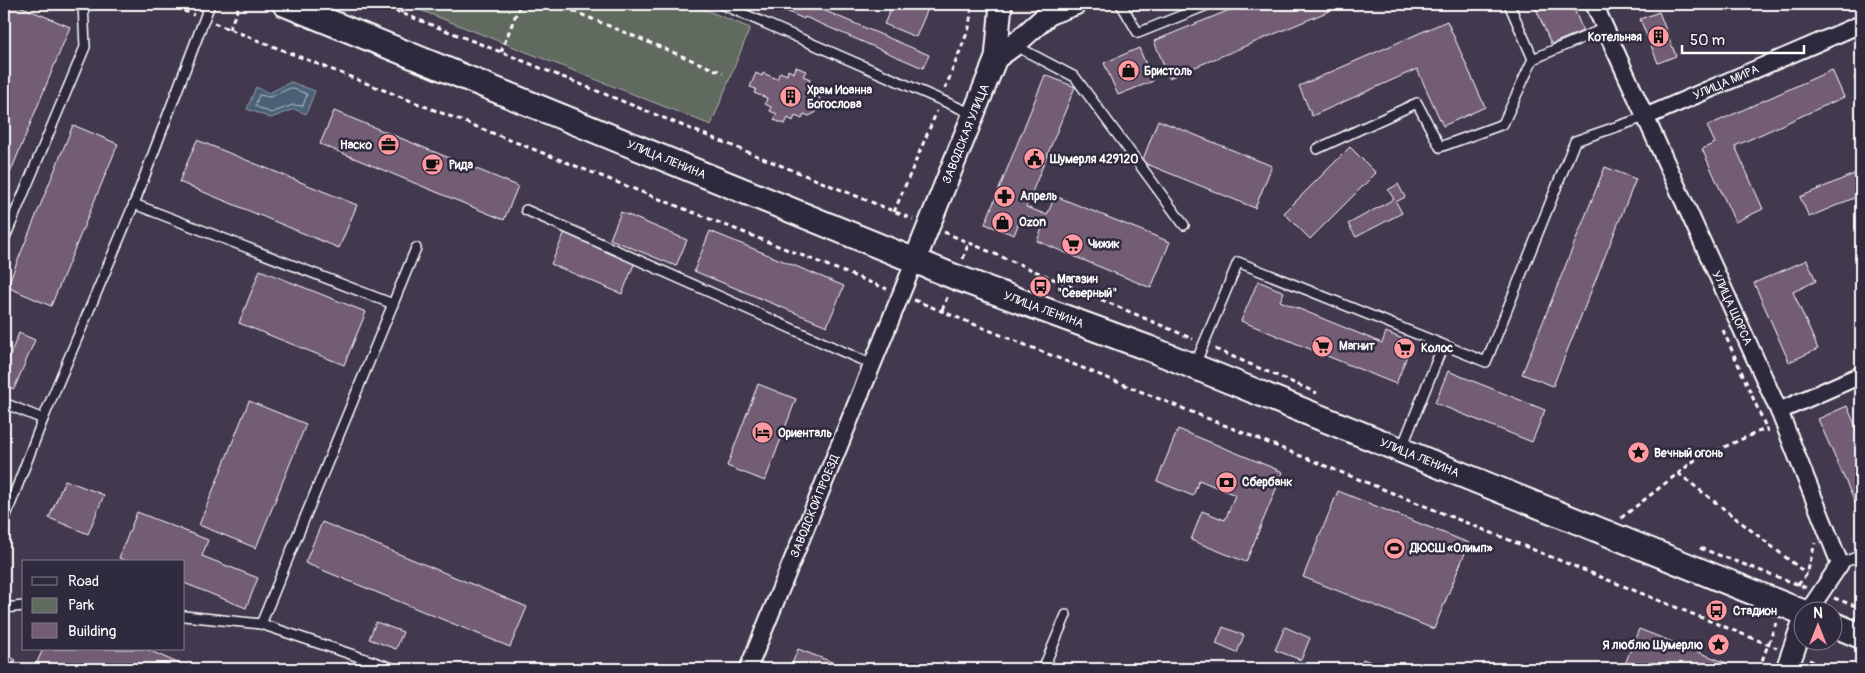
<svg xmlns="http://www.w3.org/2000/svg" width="1865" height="673" viewBox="0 0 1865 673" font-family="Pangolin,sans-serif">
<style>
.green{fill:#616a5e;stroke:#b0b4ae}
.water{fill:#4a6174;stroke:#92a0ac}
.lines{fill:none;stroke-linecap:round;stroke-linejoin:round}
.shore{stroke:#b7c0c7;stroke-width:1}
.building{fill:#735d74;stroke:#fff}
.service-casing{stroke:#fff;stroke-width:12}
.minor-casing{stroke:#fff;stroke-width:20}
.tertiary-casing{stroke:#fff;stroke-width:25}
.secondary-casing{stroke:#fff;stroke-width:28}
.path{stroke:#fff;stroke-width:3;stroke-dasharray:5 4;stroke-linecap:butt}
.service{stroke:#2f2a3d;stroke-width:9}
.minor{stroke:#2f2a3d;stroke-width:16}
.tertiary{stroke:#2f2a3d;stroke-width:21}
.secondary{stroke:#2f2a3d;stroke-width:24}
.labels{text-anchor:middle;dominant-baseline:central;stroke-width:5;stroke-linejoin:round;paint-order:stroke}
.poi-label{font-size:12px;font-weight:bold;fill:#fff;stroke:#2f2a3d;text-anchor:start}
.street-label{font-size:12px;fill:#fff;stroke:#2f2a3d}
</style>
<rect width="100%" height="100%" fill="#43394e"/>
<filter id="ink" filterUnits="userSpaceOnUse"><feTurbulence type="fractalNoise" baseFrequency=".02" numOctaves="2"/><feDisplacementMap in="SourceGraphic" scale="10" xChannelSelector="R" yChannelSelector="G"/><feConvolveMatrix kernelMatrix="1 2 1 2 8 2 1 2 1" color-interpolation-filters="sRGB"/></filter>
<g filter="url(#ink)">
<path class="green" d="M405,4H691L750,28L711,125Z"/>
<path class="water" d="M291,82L315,91L306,114L294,109L271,118L247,109L256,87L269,93Z"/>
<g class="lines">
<path class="shore" d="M291,88L307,94L303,106L293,105L271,113L255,106L259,95L270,97Z"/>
</g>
<g class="building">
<path d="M4,4H15L70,27L4,188Z"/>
<path d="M763,4H809L929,55L923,68L805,17L804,19L784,10L783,12Z"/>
<path d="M893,4H930L916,37L884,24Z"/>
<path d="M1244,4H1346L1169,78L1154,41Z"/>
<path d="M1534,4H1572L1583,31L1551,44Z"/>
<path d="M1729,4H1755L1750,6L1749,4L1732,11Z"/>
<path d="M1659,12L1676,56L1658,63L1640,19Z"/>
<path d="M1447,21L1485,107L1443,126L1417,69L1312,116L1299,86Z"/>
<path d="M1139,48L1153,81L1118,95L1104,63Z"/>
<path d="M796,67L806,71L803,76L810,79L809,82L816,85L813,92L818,95L820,100V109L815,113L809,116L804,114L802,119L795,116L793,121L788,118L785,124L774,120L777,114L770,111L771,107L765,104L767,98L754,93L756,89L750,87L756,73L762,76L763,73L777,79L780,72L787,75L788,70L794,73Z"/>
<path d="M1832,70L1844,97L1735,146L1763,209L1735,222L1702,149L1715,143L1707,126Z"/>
<path d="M1861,74V94L1854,77Z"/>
<path d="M1045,75L1075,87L1026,207L1047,215L1055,196L1170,242L1151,288L1037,241L1044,224L1022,215L1014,235L985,224Z"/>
<path d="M334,111L518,186L504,220L320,144Z"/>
<path d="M1158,120L1272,166L1255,208L1142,162Z"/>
<path d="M73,125L118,144L51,306L7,287Z"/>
<path d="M197,140L357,205L339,248L179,182Z"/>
<path d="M1350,147L1376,173L1310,239L1284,213Z"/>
<path d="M1605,167L1636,179L1553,386L1522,374Z"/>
<path d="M1861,171V195L1809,217L1800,197Z"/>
<path d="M1398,184L1405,197L1396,202L1402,213L1356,237L1348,224L1394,199L1388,190Z"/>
<path d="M621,212L687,240L676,266L610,239Z"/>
<path d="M710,231L844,286L827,326L694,271Z"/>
<path d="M565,232L635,262L622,294L551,264Z"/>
<path d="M1861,245V262L1855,248Z"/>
<path d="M1807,260L1816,281L1793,292L1818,349L1789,362L1754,283Z"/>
<path d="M260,270L366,312L344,365L239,323Z"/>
<path d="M1258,281L1284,292L1280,301L1382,343L1386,332L1412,343L1396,384L1241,321Z"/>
<path d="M19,333L35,340L14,389L4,385V369Z"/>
<path d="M1448,371L1545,410L1532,442L1435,403Z"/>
<path d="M758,384L796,399L765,481L727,466Z"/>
<path d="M249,401L306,424L256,548L199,525Z"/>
<path d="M1847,406L1861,439V516L1818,419Z"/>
<path d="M1178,429L1283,472L1246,562L1191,540L1202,511L1225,520L1235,495L1199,480L1193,496L1157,481Z"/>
<path d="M65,480L104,495L88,534L49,518Z"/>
<path d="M1338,491L1469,543L1434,629L1303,577Z"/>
<path d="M137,512L208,540L202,556L258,578L246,608L184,583V562H129L119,558Z"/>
<path d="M322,522L527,607L510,647L305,563Z"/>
<path d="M376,622L403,632L396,649L369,639Z"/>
<path d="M1223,627L1244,635L1237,653L1216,644Z"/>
<path d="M1285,627L1310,638L1301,660L1275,650Z"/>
<path d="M1639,629L1729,664L1727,669H1623Z"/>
<path d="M43,649H146L191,669H34Z"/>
<path d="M798,649L832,662L829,669H790Z"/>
<path d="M4,654L16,660L11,669H4Z"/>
<path d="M1363,659L1388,669H1359Z"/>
</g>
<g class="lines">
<defs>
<g id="service">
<path d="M721,4L973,114"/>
<path d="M1121,4L1138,33L1210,4"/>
<path d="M1509,4L1533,59L1605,28"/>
<path d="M1014,45L1075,77L1184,225"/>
<path d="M1317,149L1417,103L1440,147L1503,124L1533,59"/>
<path d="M134,204L393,304"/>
<path d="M526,210L873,365"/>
<path d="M4,240L85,47L83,4"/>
<path d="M1194,367L1238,262L1486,362L1575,141L1645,117"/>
<path d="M4,403L43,419"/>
<path d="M1401,450L1443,345"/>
<path d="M4,521L43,419L134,204L210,4"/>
<path d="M1840,564L1861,555"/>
<path d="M4,608L24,606"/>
<path d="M184,616L261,624L395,669"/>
<path d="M261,624L416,248"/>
<path d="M1043,669L1066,615"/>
</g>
<g id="minor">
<path id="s1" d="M1594,4L1779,411L1840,564L1809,610"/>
<path id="s2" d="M1645,117L1861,24"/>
<path d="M1779,411L1861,375"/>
<path id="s3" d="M748,669L915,260"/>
</g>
<g id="tertiary">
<path d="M996,58L1014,45L1050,13L1075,4"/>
<path id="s4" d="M915,260L996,58L1001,4"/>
<path d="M1787,669L1802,626"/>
</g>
<g id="secondary">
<path id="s5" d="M285,4L955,277L1148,348L1802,612"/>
<path d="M1832,624L1861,636"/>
</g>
</defs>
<use href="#service" class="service-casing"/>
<use href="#minor" class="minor-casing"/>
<use href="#tertiary" class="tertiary-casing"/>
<use href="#secondary" class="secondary-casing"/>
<g class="path">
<path d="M167,4L194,15"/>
<path d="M378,4L501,52L913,219"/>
<path d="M556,4L723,73"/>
<path d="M401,13L405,4"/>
<path d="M214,23L887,289"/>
<path d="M229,29L240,4"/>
<path d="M501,52L520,4"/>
<path d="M945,89L969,28L972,4"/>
<path d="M894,212L937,111"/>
<path d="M944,232L1193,339"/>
<path d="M963,259L969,242"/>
<path d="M914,300L1777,648"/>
<path d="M942,310L948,295"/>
<path d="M1723,330L1768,432"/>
<path d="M1215,349L1317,393"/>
<path d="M1678,473L1807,574"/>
<path d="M1621,518L1695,460L1767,428"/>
<path d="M1700,548L1807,588"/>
<path d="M1798,585L1807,574L1815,543"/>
<path d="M1834,598L1861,608"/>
<path d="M1809,660L1831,669"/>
<path d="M1759,669L1776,623"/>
</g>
<use href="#service" class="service"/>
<use href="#minor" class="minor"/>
<use href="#tertiary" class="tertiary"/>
<use href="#secondary" class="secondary"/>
</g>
</g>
<defs>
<symbol id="building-disc" viewBox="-11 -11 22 22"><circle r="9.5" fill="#ff9aa2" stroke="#2f2a3d"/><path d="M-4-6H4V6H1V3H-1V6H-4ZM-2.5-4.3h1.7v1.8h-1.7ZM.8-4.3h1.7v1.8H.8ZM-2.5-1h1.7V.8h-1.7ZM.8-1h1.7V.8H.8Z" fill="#111"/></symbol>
<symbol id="shop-disc" viewBox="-11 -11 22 22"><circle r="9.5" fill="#ff9aa2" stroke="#2f2a3d"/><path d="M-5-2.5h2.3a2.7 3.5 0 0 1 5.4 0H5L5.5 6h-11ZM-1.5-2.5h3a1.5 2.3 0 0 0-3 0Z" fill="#111"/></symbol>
<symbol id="office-disc" viewBox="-11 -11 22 22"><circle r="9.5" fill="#ff9aa2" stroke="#2f2a3d"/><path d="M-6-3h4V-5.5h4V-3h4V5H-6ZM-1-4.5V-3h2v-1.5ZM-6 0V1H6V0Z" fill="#111"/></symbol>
<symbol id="civic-disc" viewBox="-11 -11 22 22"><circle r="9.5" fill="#ff9aa2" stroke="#2f2a3d"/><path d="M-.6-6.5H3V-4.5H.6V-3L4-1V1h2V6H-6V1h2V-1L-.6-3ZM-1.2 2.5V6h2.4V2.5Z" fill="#111"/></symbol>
<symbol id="cafe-disc" viewBox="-11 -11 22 22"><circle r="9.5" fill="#ff9aa2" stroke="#2f2a3d"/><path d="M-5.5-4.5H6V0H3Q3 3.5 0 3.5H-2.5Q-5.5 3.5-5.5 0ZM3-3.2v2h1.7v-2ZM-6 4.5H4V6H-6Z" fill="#111"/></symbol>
<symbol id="pharmacy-disc" viewBox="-11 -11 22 22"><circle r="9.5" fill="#ff9aa2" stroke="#2f2a3d"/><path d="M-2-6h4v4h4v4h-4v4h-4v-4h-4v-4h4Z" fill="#111"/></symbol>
<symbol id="supermarket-disc" viewBox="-11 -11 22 22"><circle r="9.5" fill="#ff9aa2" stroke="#2f2a3d"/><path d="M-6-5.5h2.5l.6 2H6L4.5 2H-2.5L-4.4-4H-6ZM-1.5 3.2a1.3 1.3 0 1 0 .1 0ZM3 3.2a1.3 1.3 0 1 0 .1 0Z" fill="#111"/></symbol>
<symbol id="bus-disc" viewBox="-11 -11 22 22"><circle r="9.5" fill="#ff9aa2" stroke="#2f2a3d"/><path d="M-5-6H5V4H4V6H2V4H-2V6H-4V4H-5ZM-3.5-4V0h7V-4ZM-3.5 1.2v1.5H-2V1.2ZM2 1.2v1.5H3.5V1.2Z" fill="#111"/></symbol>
<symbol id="hotel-disc" viewBox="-11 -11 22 22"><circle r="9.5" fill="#ff9aa2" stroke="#2f2a3d"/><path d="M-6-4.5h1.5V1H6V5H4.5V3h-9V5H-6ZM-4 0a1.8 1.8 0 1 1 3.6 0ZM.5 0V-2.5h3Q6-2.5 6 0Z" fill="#111"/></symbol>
<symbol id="sight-disc" viewBox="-11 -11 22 22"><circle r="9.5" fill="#ff9aa2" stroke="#2f2a3d"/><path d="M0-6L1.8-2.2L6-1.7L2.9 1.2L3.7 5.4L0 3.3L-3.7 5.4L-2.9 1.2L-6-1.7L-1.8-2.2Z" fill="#111"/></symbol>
<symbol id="bank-disc" viewBox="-11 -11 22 22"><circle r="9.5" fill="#ff9aa2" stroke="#2f2a3d"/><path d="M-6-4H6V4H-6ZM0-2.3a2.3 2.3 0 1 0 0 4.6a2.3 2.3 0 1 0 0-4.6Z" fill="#111"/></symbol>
<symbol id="stadium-disc" viewBox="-11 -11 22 22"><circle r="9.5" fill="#ff9aa2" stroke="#2f2a3d"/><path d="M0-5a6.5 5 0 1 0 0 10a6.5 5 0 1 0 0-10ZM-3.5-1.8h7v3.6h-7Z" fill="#111"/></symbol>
</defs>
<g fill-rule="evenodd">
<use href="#building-disc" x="1646" y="24" width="25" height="25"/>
<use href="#shop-disc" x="1116" y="58" width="25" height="25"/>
<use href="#building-disc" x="778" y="84" width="25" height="25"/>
<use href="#office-disc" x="376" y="132" width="25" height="25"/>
<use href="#civic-disc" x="1022" y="146" width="25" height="25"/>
<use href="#cafe-disc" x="420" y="152" width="25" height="25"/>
<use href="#pharmacy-disc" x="992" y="184" width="25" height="25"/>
<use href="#shop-disc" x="990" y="210" width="25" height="25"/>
<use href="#supermarket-disc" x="1060" y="232" width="25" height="25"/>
<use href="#bus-disc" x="1028" y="274" width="25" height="25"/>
<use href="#supermarket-disc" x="1310" y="334" width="25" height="25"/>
<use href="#supermarket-disc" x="1392" y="336" width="25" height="25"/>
<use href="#hotel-disc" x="750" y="420" width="25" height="25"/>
<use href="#sight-disc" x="1626" y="440" width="25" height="25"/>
<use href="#bank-disc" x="1214" y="470" width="25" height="25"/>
<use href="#stadium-disc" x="1382" y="536" width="25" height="25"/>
<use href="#bus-disc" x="1704" y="598" width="25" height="25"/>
<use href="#sight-disc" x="1706" y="632" width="25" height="25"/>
</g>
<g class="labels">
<g class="poi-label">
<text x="1642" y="37" text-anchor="end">Котельная</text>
<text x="1144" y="71">Бристоль</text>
<text x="807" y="90">Храм Иоанна<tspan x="807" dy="14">Богослова</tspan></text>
<text x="372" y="145" text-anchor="end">Наско</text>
<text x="1050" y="159">Шумерля 429120</text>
<text x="449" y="165">Рида</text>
<text x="1020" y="196">Апрель</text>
<text x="1019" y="222">Ozon</text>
<text x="1088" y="244">Чижик</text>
<text x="1057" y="279">Магазин<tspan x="1057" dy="14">"Северный"</tspan></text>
<text x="1339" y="346">Магнит</text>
<text x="1421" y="348">Колос</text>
<text x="778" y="433">Ориенталь</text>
<text x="1654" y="453">Вечный огонь</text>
<text x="1242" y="482">Сбербанк</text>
<text x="1410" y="548">ДЮСШ «Олимп»</text>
<text x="1733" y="611">Стадион</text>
<text x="1703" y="645" text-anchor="end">Я люблю Шумерлю</text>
</g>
<g class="street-label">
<text stroke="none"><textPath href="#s2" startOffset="88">УЛИЦА МИРА</textPath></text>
<text stroke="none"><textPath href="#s4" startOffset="136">ЗАВОДСКАЯ УЛИЦА</textPath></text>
<text stroke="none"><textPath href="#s5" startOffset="412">УЛИЦА ЛЕНИНА</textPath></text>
<text stroke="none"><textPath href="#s1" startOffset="334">УЛИЦА ЩОРСА</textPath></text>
<text stroke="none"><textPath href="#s5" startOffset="818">УЛИЦА ЛЕНИНА</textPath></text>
<text stroke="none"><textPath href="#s5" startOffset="1222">УЛИЦА ЛЕНИНА</textPath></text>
<text stroke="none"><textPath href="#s3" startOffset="176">ЗАВОДСКОЙ ПРОЕЗД</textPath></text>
</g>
</g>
<rect width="1865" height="673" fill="none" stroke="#2f2a3d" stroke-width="20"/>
<rect x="10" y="10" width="1845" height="653" fill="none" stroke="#fff" stroke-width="2" filter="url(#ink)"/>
<rect x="22" y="560" width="162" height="90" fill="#2f2a3d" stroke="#827f8b"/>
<rect x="32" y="577" width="25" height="8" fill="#2f2a3d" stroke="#827f8b"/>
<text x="68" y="586" font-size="15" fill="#ffffff">Road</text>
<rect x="32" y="598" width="25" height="15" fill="#616a5e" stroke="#827f8b"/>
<text x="68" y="610" font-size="15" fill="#ffffff">Park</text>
<rect x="32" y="623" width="25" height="15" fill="#735d74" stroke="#827f8b"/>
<text x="68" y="636" font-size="15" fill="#ffffff">Building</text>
<g transform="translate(1818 626)"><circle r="24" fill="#2f2a3d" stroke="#827f8b"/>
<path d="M0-4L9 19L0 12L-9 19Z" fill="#ff9aa2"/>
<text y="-8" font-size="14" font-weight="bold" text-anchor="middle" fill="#ffffff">N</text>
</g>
<path d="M1682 45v8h122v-8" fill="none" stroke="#ffffff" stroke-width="2.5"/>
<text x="1690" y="45" font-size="15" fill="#ffffff" stroke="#2f2a3d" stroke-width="4" paint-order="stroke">50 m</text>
</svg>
